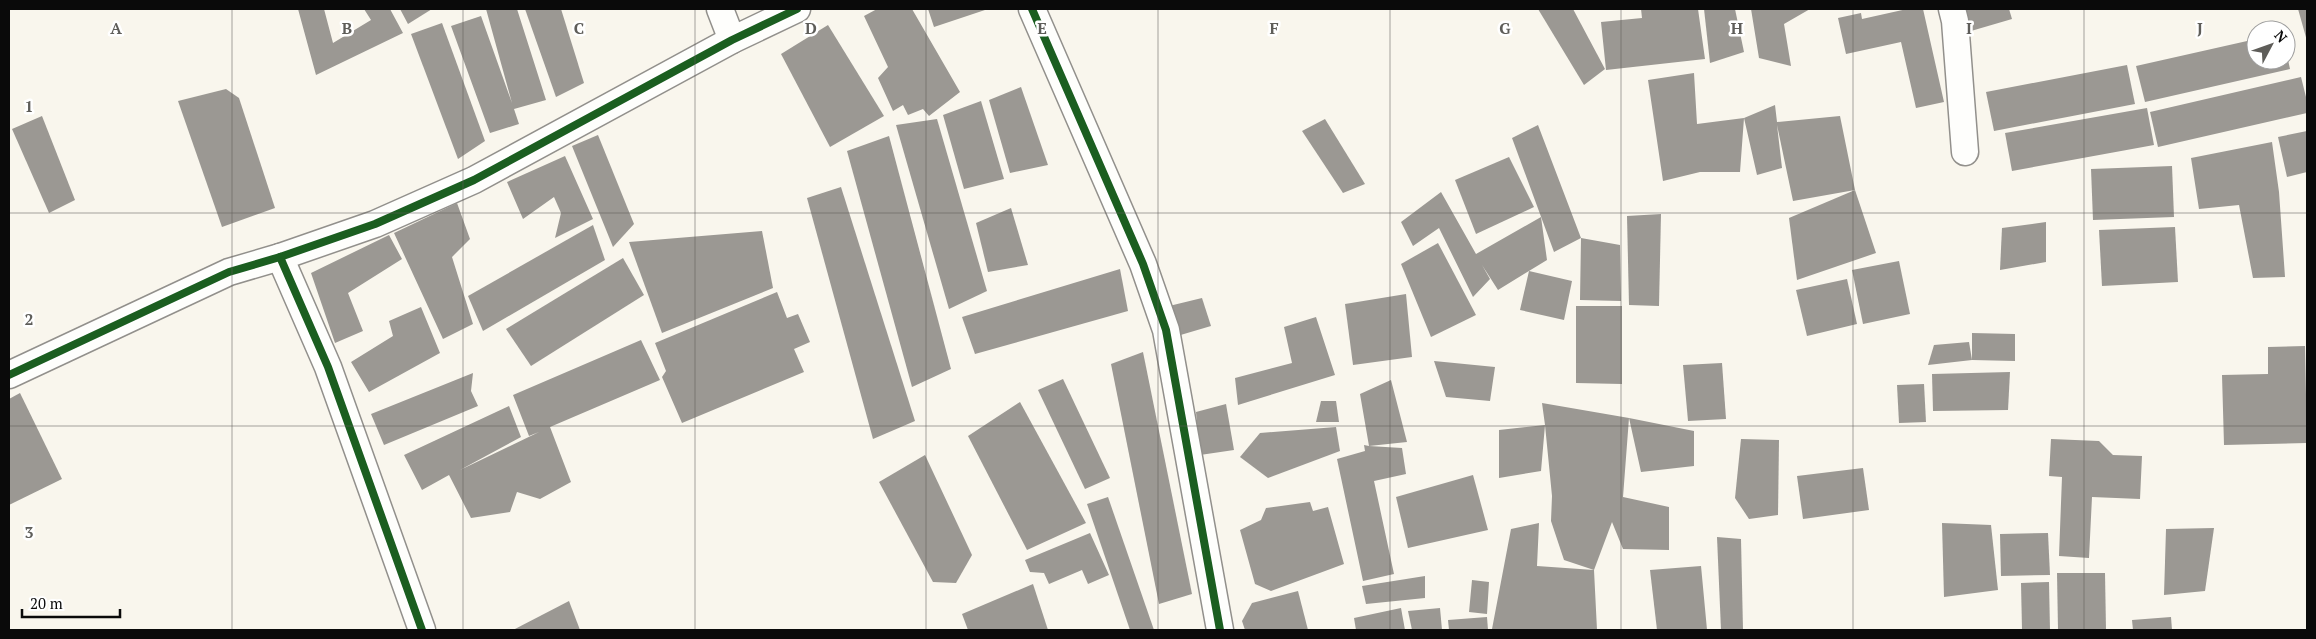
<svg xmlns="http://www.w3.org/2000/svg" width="2316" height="639" viewBox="0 0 2316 639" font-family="'PT Serif',serif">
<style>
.building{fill:#9b9893}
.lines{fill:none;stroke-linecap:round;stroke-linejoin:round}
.minor-casing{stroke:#92908c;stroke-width:29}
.minor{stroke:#fefefc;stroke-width:26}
.cycleway-casing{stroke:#fff;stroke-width:11}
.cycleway{stroke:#1b5e20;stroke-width:8}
.grid{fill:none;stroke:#5e5d59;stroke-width:1;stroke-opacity:0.55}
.grid-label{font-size:16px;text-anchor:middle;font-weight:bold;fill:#5e5d59;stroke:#fff;stroke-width:5;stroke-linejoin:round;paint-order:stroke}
</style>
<rect width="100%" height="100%" fill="#f9f6ed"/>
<g class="building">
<path d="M298,9H324L333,43L371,20L364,9H390L403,33L316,75Z"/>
<path d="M400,9H432L408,24Z"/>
<path d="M486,9H517L546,100L514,109L519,124L490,133L451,26L481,16L512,103Z"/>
<path d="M525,9H561L584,83L556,97Z"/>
<path d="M877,9H912L960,92L929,116L923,109L908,115L903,105L893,111L878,78L888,67L864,16Z"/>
<path d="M928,9H988L934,27Z"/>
<path d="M1538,9H1573L1605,69L1584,85Z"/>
<path d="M1641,9H1698L1705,59L1606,70L1601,22L1642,18Z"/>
<path d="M1704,9H1735L1744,52L1710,63Z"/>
<path d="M1751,9H1810L1784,24L1791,66L1759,58Z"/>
<path d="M1907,9H1923L1944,102L1916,108L1901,42L1846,54L1838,18L1861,13L1862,19Z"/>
<path d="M1964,9H2009L2012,19L1971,31Z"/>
<path d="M2298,9H2307V41Z"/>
<path d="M442,23L485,141L458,159L411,34Z"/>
<path d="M828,25L884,116L830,147L781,54Z"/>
<path d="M2256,39V60H2286L2287,55L2290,69L2145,102L2136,66Z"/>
<path d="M2127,65L2135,104L1994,131L1986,92Z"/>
<path d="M1694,73L1697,124L1744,118L1775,105L1777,122L1840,116L1855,190L1793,201L1777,125L1782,168L1757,175L1744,118L1740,172H1700L1663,181L1648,80Z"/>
<path d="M2301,77L2307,101V113L2158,147L2150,112Z"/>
<path d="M1021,87L1048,165L1010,173L989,100Z"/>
<path d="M226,89L239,98L275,208L222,227L178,101Z"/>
<path d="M981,101L1004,179L964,189L943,115Z"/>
<path d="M2147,108L2154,145L2012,171L2005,133Z"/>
<path d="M42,116L75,200L49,213L12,129Z"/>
<path d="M937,119L987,291L949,309L896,125Z"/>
<path d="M1325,119L1365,184L1343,193L1302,131Z"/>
<path d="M1538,125L1581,238L1620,245L1621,301L1580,300L1581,238L1554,252L1512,138Z"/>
<path d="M2307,131V172L2287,177L2278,137Z"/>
<path d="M598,135L634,224L613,247L572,146Z"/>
<path d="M889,136L951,369L912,387L847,151Z"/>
<path d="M2272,142L2279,192L2285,277L2253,278L2239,205L2199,209L2191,158Z"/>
<path d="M565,156L593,219L555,238L561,213L554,197L523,219L507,182Z"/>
<path d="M1509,157L1534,207L1476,234L1455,180Z"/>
<path d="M2172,166L2174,217L2093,220L2091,169Z"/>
<path d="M841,187L915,421L873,439L807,198Z"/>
<path d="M1855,190L1876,253L1797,280L1789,218Z"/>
<path d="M1441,192L1476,254L1541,217L1547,260L1498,290L1482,265L1490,279L1473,297L1439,228L1413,246L1401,222Z"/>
<path d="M457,203L470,239L452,257L473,324L443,339L394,233Z"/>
<path d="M1011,208L1028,265L988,272L976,223Z"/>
<path d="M1661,214L1659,306L1629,305L1627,216Z"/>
<path d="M2046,222V262L2000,270L2002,228Z"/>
<path d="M593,225L605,260L483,331L468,296Z"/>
<path d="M2175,227L2178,282L2102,286L2099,230Z"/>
<path d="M762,231L773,288L662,333L629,242Z"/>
<path d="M389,235L402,259L348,293L363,331L335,343L311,273Z"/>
<path d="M1438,243L1476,315L1431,337L1401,264Z"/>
<path d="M623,258L644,295L531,366L506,329Z"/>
<path d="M1899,261L1910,314L1863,324L1852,270Z"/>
<path d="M1120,269L1128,311L975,354L962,317Z"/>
<path d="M1529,271L1572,281L1564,320L1520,310Z"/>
<path d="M1847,279L1857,324L1807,336L1796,290Z"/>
<path d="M777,292L787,318L798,314L810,342L794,349L804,372L682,423L662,377L666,371L655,343Z"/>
<path d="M1406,294L1412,357L1353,365L1345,304Z"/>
<path d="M1202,298L1211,326L1167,339L1165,307Z"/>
<path d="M1576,306H1622V384L1576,383Z"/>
<path d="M421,307L440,353L369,392L351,362L393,336L389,321Z"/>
<path d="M1316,317L1335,375L1238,405L1235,378L1292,363L1284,327Z"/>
<path d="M1972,333L2015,334V361L1972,360Z"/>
<path d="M641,340L660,380L550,427L571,482L540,499L517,492L510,512L471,518L449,475L422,490L404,455L509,406L521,437L460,470L539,432L529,436L513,395Z"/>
<path d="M1969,342L1972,360L1928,365L1934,345Z"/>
<path d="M2305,346L2307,443L2224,445L2222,375L2268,374V347Z"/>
<path d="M1143,352L1192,594L1159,604L1111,364Z"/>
<path d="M1434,361L1495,367L1490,401L1446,397Z"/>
<path d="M1722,363L1726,419L1688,421L1683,365Z"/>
<path d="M2010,372L2008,410L1933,411L1932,374Z"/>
<path d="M473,373L471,391L478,406L384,445L371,414Z"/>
<path d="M1063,379L1110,478L1085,489L1038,390Z"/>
<path d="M1391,380L1407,442L1369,446L1402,448L1406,474L1374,481L1394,574L1363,581L1337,459L1365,451L1364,445L1369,446L1360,394Z"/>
<path d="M1924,384L1926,422L1899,423L1897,385Z"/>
<path d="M20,393L62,479L9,505V399Z"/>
<path d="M1321,401H1336L1339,422H1316Z"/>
<path d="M1020,402L1086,523L1027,550L968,436Z"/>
<path d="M1542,403L1629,418L1694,431V466L1641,472L1629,418L1623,497L1669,507V550L1623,549L1612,522L1594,570L1597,630L1492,629L1511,529L1539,523L1537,566L1594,570L1564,560L1551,521L1552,496L1545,425L1541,471L1499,478V430L1545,425Z"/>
<path d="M1226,404L1234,450L1200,455L1196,412Z"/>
<path d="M1336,427L1340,451L1268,478L1240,457L1260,433Z"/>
<path d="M1741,439L1779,440L1778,515L1749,519L1735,498Z"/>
<path d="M2051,439L2099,441L2113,455L2142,456L2140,499L2092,497L2089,558L2059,556L2062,477L2049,476Z"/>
<path d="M925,455L972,555L956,583L933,582L879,482Z"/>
<path d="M1863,468L1869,510L1803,519L1797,476Z"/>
<path d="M1473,475L1488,530L1408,548L1396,497Z"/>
<path d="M1108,497L1154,630H1130L1087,504Z"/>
<path d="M1310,502L1313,511L1328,507L1344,564L1271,591L1255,584L1240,530L1261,520L1266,508Z"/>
<path d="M1942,523L1991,525L1998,590L1944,597Z"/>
<path d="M2214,528L2205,591L2164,595L2166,529Z"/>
<path d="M1090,533L1109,575L1088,584L1082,570L1049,584L1044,573L1030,572L1025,560Z"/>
<path d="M2048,533L2050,575L2001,576L2000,534Z"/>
<path d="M1717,537L1741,539L1743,630H1721Z"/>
<path d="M1701,566L1707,630H1657L1650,570Z"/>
<path d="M2057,573H2105L2106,630H2058Z"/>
<path d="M1425,576V598L1366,604L1362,586Z"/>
<path d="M1472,580L1489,582L1487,614L1469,612Z"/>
<path d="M2049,582L2050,630H2022L2021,583Z"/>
<path d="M1033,584L1048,630H968L962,614Z"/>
<path d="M1298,591L1308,630H1245L1242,621L1252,603Z"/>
<path d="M569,601L580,630H513Z"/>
<path d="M1401,608L1405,630H1356L1354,618Z"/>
<path d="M1440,608L1442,630H1412L1408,611Z"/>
<path d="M1487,617L1488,630H1449L1448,620Z"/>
<path d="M2171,617L2172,630H2133L2132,620Z"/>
</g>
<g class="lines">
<defs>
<g id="minor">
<path d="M720,9L732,40"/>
<path d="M1032,9L1143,264L1166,330L1220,630"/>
<path d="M1952,9L1955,21L1965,152"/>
<path d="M280,257L328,367L422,630"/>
<path d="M9,375L229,272L280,257L375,224L474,180L732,40L797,9"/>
</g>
</defs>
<use href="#minor" class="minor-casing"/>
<use href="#minor" class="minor"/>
<defs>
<g id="cycleway">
<path d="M1032,9L1143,264L1166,330L1220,630"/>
<path d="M280,257L328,367L422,630"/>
<path d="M9,375L229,272L280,257L375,224L474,180L732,40L797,9"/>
</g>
</defs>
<use href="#cycleway" class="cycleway-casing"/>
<use href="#cycleway" class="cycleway"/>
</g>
<path class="grid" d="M232,9V630M463,9V630M695,9V630M926,9V630M1158,9V630M1390,9V630M1621,9V630M1853,9V630M2084,9V630M9,213H2307M9,426H2307"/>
<g class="grid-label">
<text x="116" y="34">A</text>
<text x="347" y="34">B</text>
<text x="579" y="34">C</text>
<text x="811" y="34">D</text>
<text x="1042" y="34">E</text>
<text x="1274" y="34">F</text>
<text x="1505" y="34">G</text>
<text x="1737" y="34">H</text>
<text x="1969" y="34">I</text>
<text x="2200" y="34">J</text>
<text x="29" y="112">1</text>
<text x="29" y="325">2</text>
<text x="29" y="538">3</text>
</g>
<rect width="2316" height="639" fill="none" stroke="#0a0a0a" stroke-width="20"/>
<g transform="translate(2271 45) rotate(49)"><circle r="24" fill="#ffffff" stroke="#9d9d9d"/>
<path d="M0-4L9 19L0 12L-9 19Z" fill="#5e5d59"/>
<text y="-8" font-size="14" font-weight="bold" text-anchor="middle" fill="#0a0a0a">N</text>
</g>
<path d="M22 609v8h98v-8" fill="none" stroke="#0a0a0a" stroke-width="2.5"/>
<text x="30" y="609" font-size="15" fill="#0a0a0a" stroke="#ffffff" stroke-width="4" paint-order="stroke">20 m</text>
</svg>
